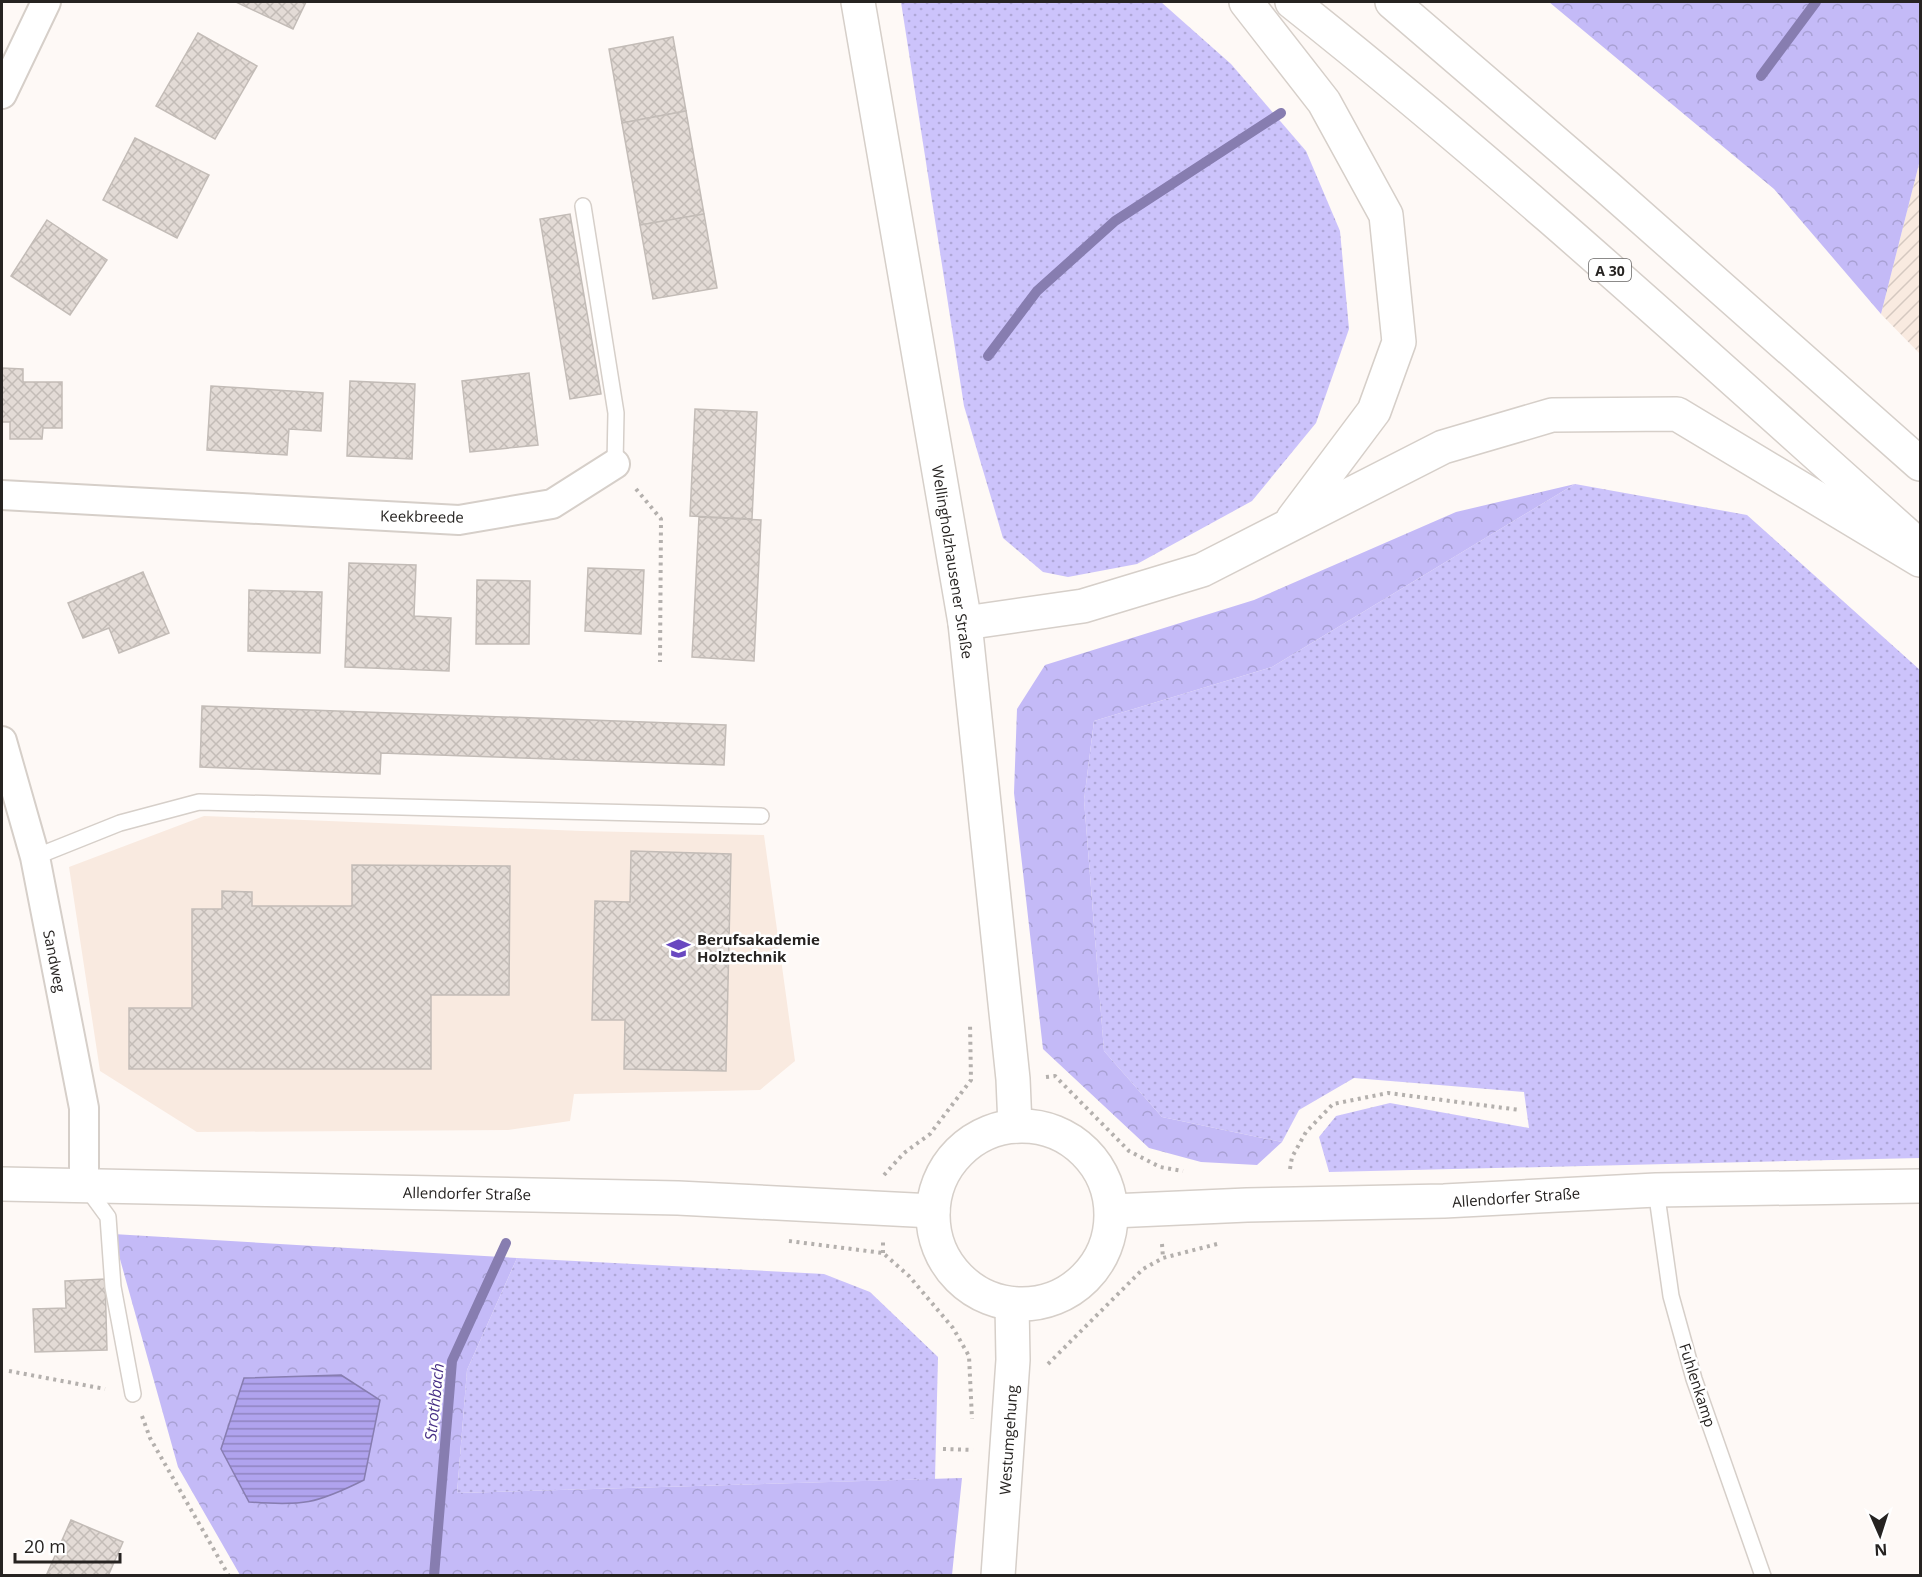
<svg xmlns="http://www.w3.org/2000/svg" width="1922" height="1577" viewBox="0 0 1922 1577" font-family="'Open Sans',sans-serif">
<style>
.built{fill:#f9eae0}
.industrial{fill:url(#industrial-furrows)}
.grass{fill:url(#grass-dots)}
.forest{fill:url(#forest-crowns)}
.water{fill:url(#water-rules);stroke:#877db0;stroke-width:1.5}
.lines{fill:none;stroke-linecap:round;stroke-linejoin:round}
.stream{stroke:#877db0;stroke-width:10}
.building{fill:url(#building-cross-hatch);stroke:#c3bcb7;stroke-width:1.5}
.service-casing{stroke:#d6cfc9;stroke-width:18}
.minor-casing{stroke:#d6cfc9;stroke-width:32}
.secondary-casing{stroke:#d6cfc9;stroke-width:36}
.motorway-casing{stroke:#d6cfc9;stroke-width:36}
.path{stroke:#b4b0ad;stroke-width:4;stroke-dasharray:3 4.5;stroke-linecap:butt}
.service{stroke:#fff;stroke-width:15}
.minor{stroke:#fff;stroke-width:28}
.secondary{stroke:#fff;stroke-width:33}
.motorway{stroke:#fff;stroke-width:33}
.labels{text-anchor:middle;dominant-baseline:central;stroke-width:5;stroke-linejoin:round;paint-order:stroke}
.shield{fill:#fff;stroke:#676564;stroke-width:1.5}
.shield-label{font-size:14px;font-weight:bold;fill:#262321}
.street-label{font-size:15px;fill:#262321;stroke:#fff}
.poi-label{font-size:15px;font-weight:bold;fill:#262321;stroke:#fff;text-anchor:start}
.water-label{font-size:16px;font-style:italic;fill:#472f85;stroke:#fff}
</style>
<defs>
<pattern id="industrial-furrows" width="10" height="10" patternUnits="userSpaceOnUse" patternTransform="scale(1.5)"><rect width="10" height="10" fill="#f9eae0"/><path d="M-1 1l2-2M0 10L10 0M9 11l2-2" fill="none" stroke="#d5c8c0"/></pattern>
<pattern id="grass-dots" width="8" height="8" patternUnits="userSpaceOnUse" patternTransform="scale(1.5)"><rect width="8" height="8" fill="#ccc3fb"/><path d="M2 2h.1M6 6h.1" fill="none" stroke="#afa7d7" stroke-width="1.8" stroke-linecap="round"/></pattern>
<pattern id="forest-crowns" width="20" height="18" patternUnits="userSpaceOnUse" patternTransform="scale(1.5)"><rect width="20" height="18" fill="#c4baf7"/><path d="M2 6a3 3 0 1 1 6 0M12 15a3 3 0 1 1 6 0" fill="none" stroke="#a8a0d3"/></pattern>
<pattern id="water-rules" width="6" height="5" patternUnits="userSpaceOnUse" patternTransform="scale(1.5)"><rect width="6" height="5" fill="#b0a3ee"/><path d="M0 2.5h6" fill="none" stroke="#8f84c0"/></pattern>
<pattern id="building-cross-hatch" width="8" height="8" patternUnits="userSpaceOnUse" patternTransform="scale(1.5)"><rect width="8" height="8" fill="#e3dbd6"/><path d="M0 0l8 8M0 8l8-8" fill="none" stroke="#c3bcb7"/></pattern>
</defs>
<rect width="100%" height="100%" fill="#fef9f6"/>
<path class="built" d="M204,816L582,831L764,835L795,1061L760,1090L574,1094L570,1121L508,1130L197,1132L100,1071L69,867Z"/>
<path class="industrial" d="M1920,160V354L1881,314Z"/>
<g class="grass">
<path d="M901,2H1161L1231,64L1306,151L1340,231L1349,329L1316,423L1252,501L1137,564L1068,577L1043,572L1003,538L964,406Z"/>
<path d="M1575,484L1747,515L1920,670V1158L1329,1172L1319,1137L1336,1116L1390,1103L1529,1128L1524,1092L1354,1078L1299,1110L1282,1142L1162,1117L1104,1051L1084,800L1094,721L1272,667Z"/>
<path d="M517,1258L824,1274L870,1292L938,1357L935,1479L457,1493L467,1370Z"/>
</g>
<g class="forest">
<path d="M1549,2H1920V160L1881,314L1774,189Z"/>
<path d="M1575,484L1272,667L1094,721L1084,800L1104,1051L1162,1117L1282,1142L1257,1165L1201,1162L1149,1148L1043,1049L1014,793L1017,709L1045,665L1254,600L1456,512Z"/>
<path d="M113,1234L517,1258L467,1370L457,1493L962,1478L952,1575H240L178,1467Z"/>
</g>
<path class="water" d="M341,1375L380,1400L364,1480C316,1504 303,1506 249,1502L221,1449L244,1378Z"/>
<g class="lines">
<g class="stream">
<path d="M1761,76L1816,2"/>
<path d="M988,356L1037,291L1115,221L1281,113"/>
<path d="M434,1576L452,1361L506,1243"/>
</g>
</g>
<g class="building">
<path d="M236,2H306L293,29Z"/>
<path d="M198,33L257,66L215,139L156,106Z"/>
<path d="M673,37L686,111L622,123L609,49Z"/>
<path d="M686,111L704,214L640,225L622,123Z"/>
<path d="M135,138L209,175L177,238L103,200Z"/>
<path d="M570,214L601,394L570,399L540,219Z"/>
<path d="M704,214L717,288L653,299L640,225Z"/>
<path d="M47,220L107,260L70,315L11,276Z"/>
<path d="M2,368L23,369V382H62V428H43L42,439H10V422H2Z"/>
<path d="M529,373L538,445L470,452L462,381Z"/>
<path d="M350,381L415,384L412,459L347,456Z"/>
<path d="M211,386L323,393L321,431L289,429L287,455L207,450Z"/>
<path d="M695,409L757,412L752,519L690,516Z"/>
<path d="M699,517L761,520L754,661L692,657Z"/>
<path d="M349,563L416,565L414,616L451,618L449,671L345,667Z"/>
<path d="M588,568L644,570L641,634L585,631Z"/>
<path d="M143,572L169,633L119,653L109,628L83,638L68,603Z"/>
<path d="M477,580L530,581L529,644H476Z"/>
<path d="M249,590L322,592L320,653L248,651Z"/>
<path d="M202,706L726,725L724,765L381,753L380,774L200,767Z"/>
<path d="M631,851L731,854L726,1071L624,1069L625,1020H592L595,901L630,902Z"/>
<path d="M352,865L510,866L509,995H431V1069H129V1008H192V909H222V891L252,892V906H352Z"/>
<path d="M105,1279L107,1350L35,1352L33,1309L66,1308L65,1281Z"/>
<path d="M71,1520L123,1542L108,1576H46Z"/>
</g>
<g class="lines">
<defs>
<g id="service">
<path d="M583,206L616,413L615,464"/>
<path d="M35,857L120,823L199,802L761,816"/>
<path d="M86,1187L108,1217L113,1287L133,1394"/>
<path d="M1656,1190L1671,1296L1694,1379L1763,1576"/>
</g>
<g id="minor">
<path d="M2,94L46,2"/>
<path d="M2,495L459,520L552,504L615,464"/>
<path d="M2,741L35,857L84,1108V1184"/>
</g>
<g id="secondary">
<path d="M858,2L965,623L1013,1079L1015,1126"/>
<circle cx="1022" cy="1215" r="89"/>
<path d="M2,1184L678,1198L933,1211"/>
<path d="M1112,1211L1247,1205L1444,1201L1656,1190L1920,1186"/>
<path d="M998,1576L1013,1360L1012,1304"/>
</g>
<g id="motorway">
<path d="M1246,2L1324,102L1386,215L1399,342L1374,411L1293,519"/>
<path d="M1292,2C1504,170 1704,354 1907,535"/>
<path d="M1392,2L1607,187L1920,464"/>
<path d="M965,623L1083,606L1202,570L1443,447L1552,415L1677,414L1920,560"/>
</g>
</defs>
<use href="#service" class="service-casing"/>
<use href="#minor" class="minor-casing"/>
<use href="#secondary" class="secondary-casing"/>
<use href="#motorway" class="motorway-casing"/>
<g class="path">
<path d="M636,489L661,519L660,662"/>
<path d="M1046,1077L1055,1076L1129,1151L1160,1167L1183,1171"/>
<path d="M1290,1169L1292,1157L1306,1132L1333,1104L1388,1093L1520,1110"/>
<path d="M884,1175L904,1153L930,1134L971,1080L970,1023"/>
<path d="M789,1241L883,1253L909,1276L953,1328L969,1356L972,1419"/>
<path d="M1162,1244L1163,1258"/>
<path d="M883,1253V1242"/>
<path d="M1048,1364L1143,1269L1163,1258L1221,1243"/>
<path d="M9,1371L105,1389"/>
<path d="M142,1416L150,1438L229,1576"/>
<path d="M943,1449L973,1450"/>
</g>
<use href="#service" class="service"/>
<use href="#minor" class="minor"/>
<use href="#secondary" class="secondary"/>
<use href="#motorway" class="motorway"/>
</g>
<defs>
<symbol id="university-bare" viewBox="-9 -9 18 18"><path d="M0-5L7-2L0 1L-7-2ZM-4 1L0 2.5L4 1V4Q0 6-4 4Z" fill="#6948c0" stroke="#fff" stroke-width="2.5" paint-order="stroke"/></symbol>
</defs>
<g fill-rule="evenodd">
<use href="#university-bare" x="662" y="932" width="33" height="33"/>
</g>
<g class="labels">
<rect class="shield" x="1589" y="259" width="42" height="22" rx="4.5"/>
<g class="shield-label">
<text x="1610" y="270">A 30</text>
</g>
<g class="street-label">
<text transform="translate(422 516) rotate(1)">Keekbreede</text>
<text transform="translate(953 562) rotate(81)">Wellingholzhausener Straße</text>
<text transform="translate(55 961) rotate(79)">Sandweg</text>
<text transform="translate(467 1193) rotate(1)">Allendorfer Straße</text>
<text transform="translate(1516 1197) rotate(-4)">Allendorfer Straße</text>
<text transform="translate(1698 1385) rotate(72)">Fuhlenkamp</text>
<text transform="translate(1008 1440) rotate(-86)">Westumgehung</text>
</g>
<g class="poi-label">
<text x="697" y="939">Berufsakademie<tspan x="697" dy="17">Holztechnik</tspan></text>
</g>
<g class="water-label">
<text transform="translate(434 1402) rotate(-84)">Strothbach</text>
</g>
</g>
<rect width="1922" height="1577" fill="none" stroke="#262321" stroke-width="6"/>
<g transform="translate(1880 1535) rotate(177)" stroke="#ffffff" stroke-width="4.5" paint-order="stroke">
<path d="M0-4.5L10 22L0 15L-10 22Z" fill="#262321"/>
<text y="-9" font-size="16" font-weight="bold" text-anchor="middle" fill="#262321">N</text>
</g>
<path d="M15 1553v9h105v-9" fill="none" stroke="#262321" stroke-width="3"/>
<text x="24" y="1553" font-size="18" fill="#262321" stroke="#ffffff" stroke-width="4.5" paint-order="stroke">20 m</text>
</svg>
